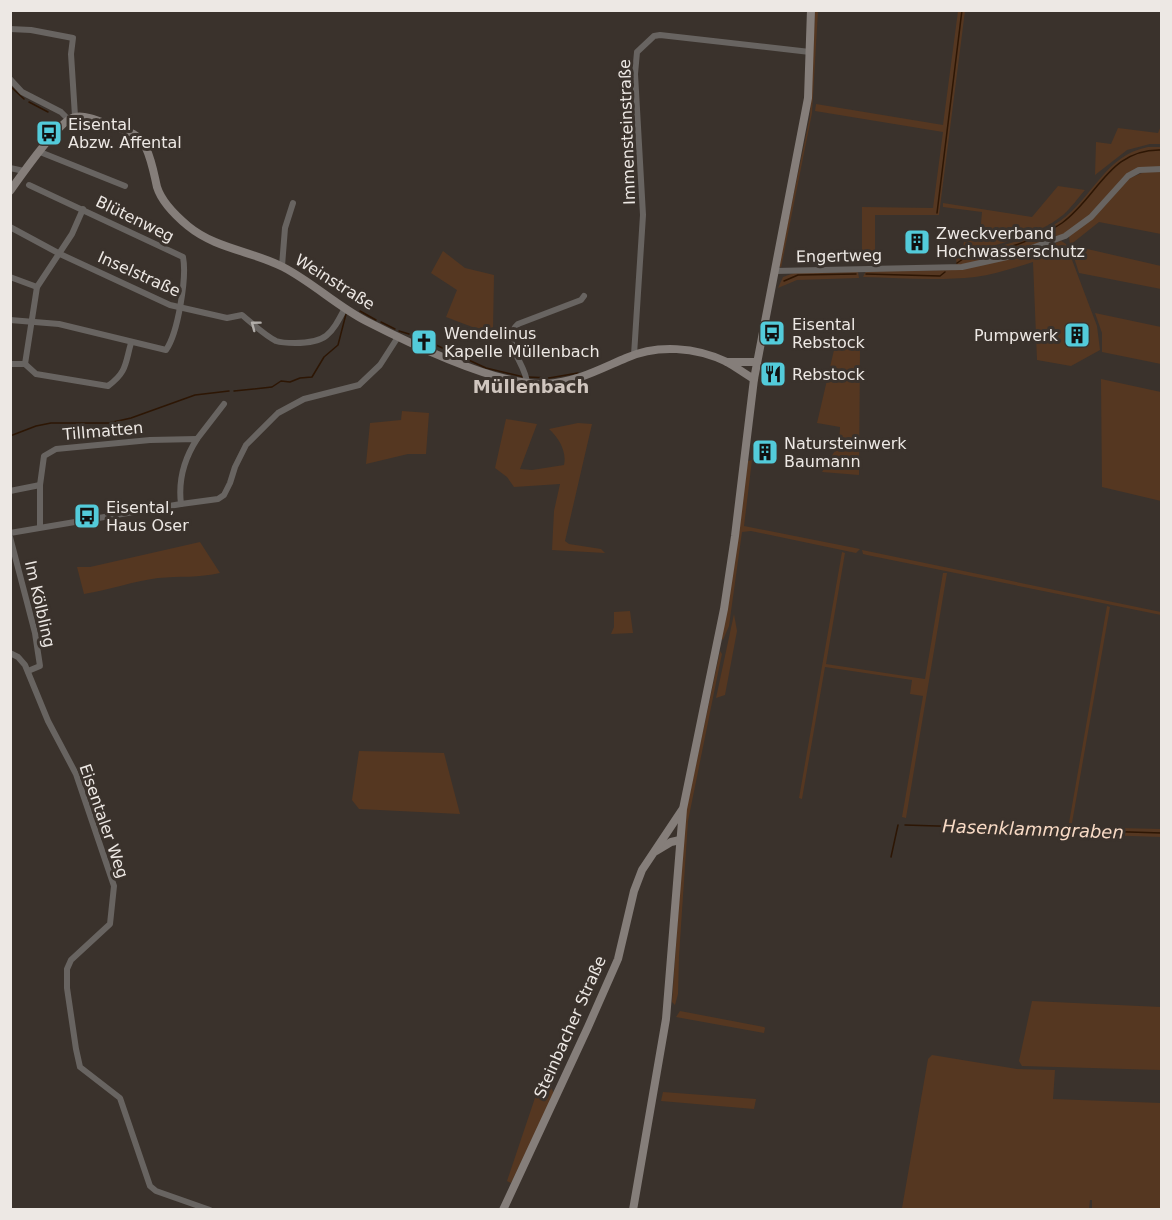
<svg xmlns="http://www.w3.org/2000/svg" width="1172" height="1220" viewBox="0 0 1172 1220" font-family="'DejaVu Sans',sans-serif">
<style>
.green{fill:#553721}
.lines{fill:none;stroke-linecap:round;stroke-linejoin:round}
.stream{stroke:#2d1604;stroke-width:1.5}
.street{stroke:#686461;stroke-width:6}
.secondary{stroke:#857e7a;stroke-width:8}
.oneway{stroke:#b1ada9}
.labels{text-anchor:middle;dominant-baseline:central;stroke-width:6;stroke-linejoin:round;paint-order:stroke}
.poi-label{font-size:16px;fill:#ede8e4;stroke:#3a322c;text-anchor:start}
.street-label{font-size:16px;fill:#ede8e4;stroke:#3a322c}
.neighbourhood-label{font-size:18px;font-weight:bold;fill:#d0c6bf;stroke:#3a322c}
.water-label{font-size:18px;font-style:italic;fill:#f8dac5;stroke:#3a322c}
</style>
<rect width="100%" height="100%" fill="#3a322c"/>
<g class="green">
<path d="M815,11H818L812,113L781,268L779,265L810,116Z"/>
<path d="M958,11H965L939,215H875V260H862V207L933,208L943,132L815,111L816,104L943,125Z"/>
<path d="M1161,126V144H1150L1127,150L1095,175L1096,142L1111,144L1118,128L1158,133Z"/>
<path d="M1148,147H1161V167L1138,169L1083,221L1058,238L1029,249L957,266L956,259C991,247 1029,242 1060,221C1093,198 1105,155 1148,147Z"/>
<path d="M1161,170V234L1099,222L1070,245L1161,266V289L1079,273L1070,245L1069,236L1128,179L1144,172Z"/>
<path d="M1058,186L1085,190C1078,198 1071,208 1063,215C1036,237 995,245 962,254L965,235H980L982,212L943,207V203L1032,217Z"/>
<path d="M1061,241L1066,244L1097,326L1100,350L1071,366L1037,360L1033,262C1014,268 995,274 975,277C938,281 900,278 863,277L866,271L953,270L1008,259Z"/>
<path d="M443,251L465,268L494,275L493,330L475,328L446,317L457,290L431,273Z"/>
<path d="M858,272L859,278L797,280L778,288L783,277L794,273Z"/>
<path d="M1095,313L1161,327V364L1102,352V333Z"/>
<path d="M860,348L859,475L822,472L839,444L840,427L817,423L834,350Z"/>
<path d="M1101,379L1161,392V501L1102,487Z"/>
<path d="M402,411L429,413L426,454H408L366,464L370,423L401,420Z"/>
<path d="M506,419L537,424L520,469L532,470L564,465C567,452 559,438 549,429L578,423L592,424L565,541L569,544L601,549L605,553L552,550L554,511L560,484L514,487L507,477L495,468Z"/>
<path d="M752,460L744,526L860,549L856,553L751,531L742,532L729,626L723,640L721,638L748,461Z"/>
<path d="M200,542L220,573C199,578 179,576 158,578C134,581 109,590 84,594L77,567H90Z"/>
<path d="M862,550L1161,612V615L867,555L863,554Z"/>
<path d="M842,552L845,553L826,664L925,679L943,573H947L906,818L902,817L923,696L910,694L912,680L825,667L802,799L799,798Z"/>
<path d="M1107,606L1110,607L1072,823H1069Z"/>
<path d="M630,611L633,633L611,634L614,627V612Z"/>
<path d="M734,614L737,631L725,695L716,698Z"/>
<path d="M720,651L722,654L719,668L688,821L679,956L678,994L675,1005L672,1002L685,816Z"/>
<path d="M359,751L444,753L460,814L359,809L352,800Z"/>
<path d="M1073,827L1161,829V837L1071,834Z"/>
<path d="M1032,1001L1161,1007V1070L1022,1066L1019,1061Z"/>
<path d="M680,1011L764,1027L765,1028L764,1033L676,1017Z"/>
<path d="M932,1055L1017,1069L1055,1070L1053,1099L1161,1103V1209H1092V1200H1090L1089,1210L902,1208L928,1059Z"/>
<path d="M542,1077L551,1087L554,1094L511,1183L507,1181Z"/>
<path d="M663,1092L756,1099L754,1109L661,1101Z"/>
</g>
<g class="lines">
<g class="stream">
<path d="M10,86L24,99"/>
<path d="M29,102L48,112"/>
<path d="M937,213L962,10"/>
<path d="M957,263L963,259C996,251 1033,243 1062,223C1098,197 1109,148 1162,150"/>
<path d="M866,274L940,276L945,272"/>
<path d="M784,281L798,275L856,274"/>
<path d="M360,311L376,320"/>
<path d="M381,322L395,329"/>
<path d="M399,331L409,334"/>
<path d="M415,335L423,333L427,335L436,345L486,368L524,377"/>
<path d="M528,377L549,378L578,373"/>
<path d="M234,391L272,387L281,381L290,382L300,378L312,377L324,357L338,345L346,314"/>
<path d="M10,436L36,426L51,423H109L131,418L195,395L229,391"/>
<path d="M905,825L1162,833"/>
<path d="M891,857L898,825"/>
</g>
<g class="street">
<path d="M10,29L31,30L73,38L71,54L75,116"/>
<path d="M10,79L22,92L61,112L68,119"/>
<path d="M40,152L125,186"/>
<path d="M10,168L24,171"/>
<path d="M10,227L60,254L170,305L227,318L242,315C252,323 264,335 276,341C282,343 289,343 295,343C326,343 331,335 345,308"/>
<path d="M282,266L285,228L293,203"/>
<path d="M775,271L962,267L1007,257L1065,236L1091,217L1128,176L1139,170L1162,169"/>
<path d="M10,277L37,287"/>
<path d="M10,320L59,324L166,350C178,333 187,277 183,257L29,185"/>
<path d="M634,355L643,215L635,74L637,52L654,36L660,35L810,52"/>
<path d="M10,364H25L36,374L108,386C127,372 125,364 131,343"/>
<path d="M25,364L37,287L72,234L83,209"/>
<path d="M527,383C526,363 499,341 518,324L581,300L584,296"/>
<path d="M197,439L224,404"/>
<path d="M10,491L40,485"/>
<path d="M40,527V485L44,456L56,449L150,440L197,439C184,459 178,480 181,504"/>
<path d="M10,533L181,504L218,499L224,495L230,483L235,467L246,445L278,413L304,399L359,385L380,365L398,337"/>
<path d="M10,537L35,633L40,666L28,671"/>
<path d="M10,653L18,657L25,665L48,721L76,774L114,886L110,924L71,960L67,969V988L76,1049L80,1067L120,1098L150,1186L156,1191L210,1210"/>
</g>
<g class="secondary">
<path d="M10,191C20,177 61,118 75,117C86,115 99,121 110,125C125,130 139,133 146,148C152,161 154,174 157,187C162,203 176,216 188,226C216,249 252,251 283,267C312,282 337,306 366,321C409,343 497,386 545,384C577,382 598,370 626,358C657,344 696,347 727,362C736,367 745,374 754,379"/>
<path d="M727,362H757"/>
<path d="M656,851L671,842L680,840"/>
<path d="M503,1210L588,1027L618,959L634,891L642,870L682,810"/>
<path d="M633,1210L666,1019L683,809L724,609L735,536L754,379L808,98L811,10"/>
</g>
</g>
<defs><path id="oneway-chevron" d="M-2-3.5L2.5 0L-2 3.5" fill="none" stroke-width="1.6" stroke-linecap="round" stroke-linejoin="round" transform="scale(1.5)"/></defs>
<use class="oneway" href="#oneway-chevron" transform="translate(255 325) rotate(-143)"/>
<defs>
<symbol id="bus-square" viewBox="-11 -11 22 22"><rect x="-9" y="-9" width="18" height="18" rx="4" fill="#53cbda" stroke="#3a322c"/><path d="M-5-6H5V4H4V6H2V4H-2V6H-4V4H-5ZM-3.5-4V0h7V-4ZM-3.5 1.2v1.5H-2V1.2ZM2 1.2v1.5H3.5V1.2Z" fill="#111"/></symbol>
<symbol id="building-square" viewBox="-11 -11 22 22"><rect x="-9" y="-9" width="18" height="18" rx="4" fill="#53cbda" stroke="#3a322c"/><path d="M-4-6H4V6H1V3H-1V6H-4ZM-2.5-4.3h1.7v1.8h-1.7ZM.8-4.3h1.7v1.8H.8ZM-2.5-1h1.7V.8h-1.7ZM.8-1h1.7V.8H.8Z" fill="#111"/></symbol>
<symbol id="church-square" viewBox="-11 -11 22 22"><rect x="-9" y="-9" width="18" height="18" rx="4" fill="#53cbda" stroke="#3a322c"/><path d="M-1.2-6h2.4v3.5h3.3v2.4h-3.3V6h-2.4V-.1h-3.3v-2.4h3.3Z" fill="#111"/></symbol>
<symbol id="restaurant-square" viewBox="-11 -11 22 22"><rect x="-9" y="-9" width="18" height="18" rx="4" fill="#53cbda" stroke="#3a322c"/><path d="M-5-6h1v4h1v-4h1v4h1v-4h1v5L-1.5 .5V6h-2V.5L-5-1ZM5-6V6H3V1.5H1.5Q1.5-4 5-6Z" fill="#111"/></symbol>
</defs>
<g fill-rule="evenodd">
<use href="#bus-square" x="34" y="118" width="30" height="30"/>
<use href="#building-square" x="902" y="227" width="30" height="30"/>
<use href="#bus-square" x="757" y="318" width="30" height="30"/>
<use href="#building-square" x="1062" y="320" width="30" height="30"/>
<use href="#church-square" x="409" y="327" width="30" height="30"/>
<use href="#restaurant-square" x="758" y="359" width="30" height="30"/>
<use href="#building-square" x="750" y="437" width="30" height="30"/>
<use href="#bus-square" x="72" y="501" width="30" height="30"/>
</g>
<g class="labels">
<g class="poi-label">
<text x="68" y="124">Eisental<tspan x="68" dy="18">Abzw. Affental</tspan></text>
<text x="936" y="233">Zweckverband<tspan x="936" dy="18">Hochwasserschutz</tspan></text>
<text x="792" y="324">Eisental<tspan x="792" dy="18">Rebstock</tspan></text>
<text x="444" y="333">Wendelinus<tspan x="444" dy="18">Kapelle Müllenbach</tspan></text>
<text x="1058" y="335" text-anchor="end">Pumpwerk</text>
<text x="792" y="374">Rebstock</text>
<text x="784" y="443">Natursteinwerk<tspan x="784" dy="18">Baumann</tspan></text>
<text x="106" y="507">Eisental,<tspan x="106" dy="18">Haus Oser</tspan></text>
</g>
<g class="street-label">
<text transform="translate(627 132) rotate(-92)">Immensteinstraße</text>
<text transform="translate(135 219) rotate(26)">Blütenweg</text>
<text transform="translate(839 256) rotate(-1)">Engertweg</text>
<text transform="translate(139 274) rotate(24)">Inselstraße</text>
<text transform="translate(335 282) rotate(32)">Weinstraße</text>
<text transform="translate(103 431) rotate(-5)">Tillmatten</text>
<text transform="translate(40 604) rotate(77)">Im Kölbling</text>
<text transform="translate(104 821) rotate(71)">Eisentaler Weg</text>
<text transform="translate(570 1027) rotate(-66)">Steinbacher Straße</text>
</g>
<g class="neighbourhood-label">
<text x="531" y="386">Müllenbach</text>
</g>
<g class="water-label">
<text transform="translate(1033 829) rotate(2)">Hasenklammgraben</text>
</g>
</g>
<rect width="1172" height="1220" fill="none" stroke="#ede8e4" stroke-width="24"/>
</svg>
